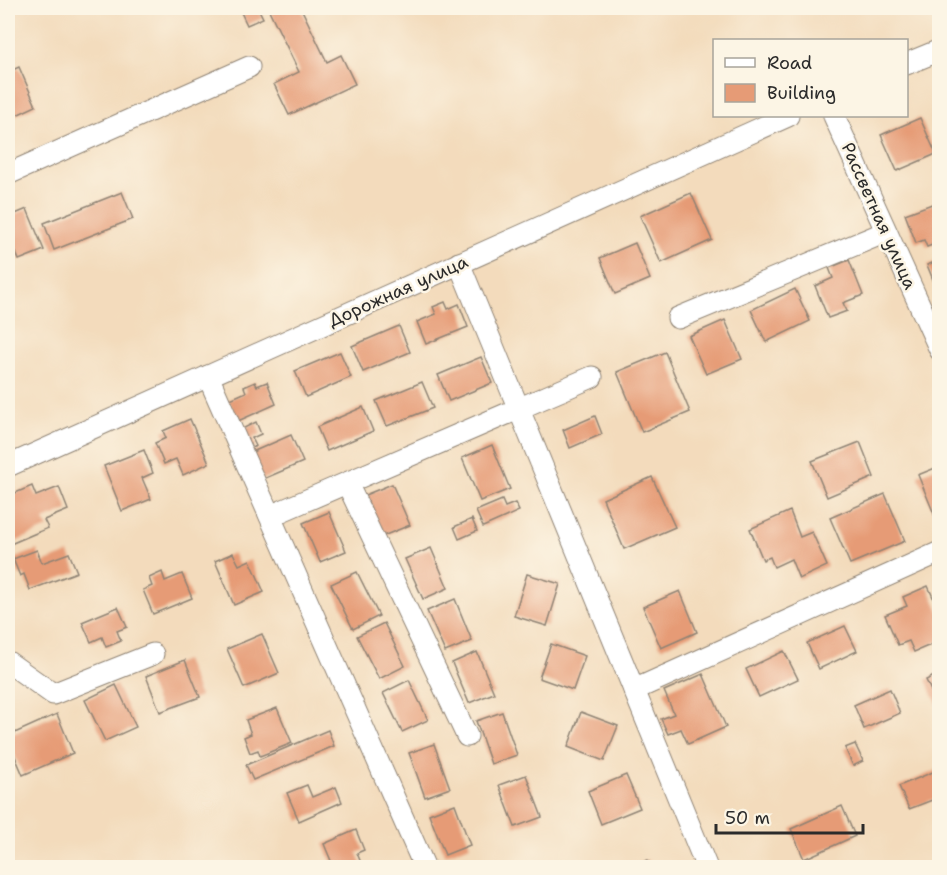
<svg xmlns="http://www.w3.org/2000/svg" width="947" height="875" viewBox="0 0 947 875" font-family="'Shantell Sans',sans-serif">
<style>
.building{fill:#e69b76}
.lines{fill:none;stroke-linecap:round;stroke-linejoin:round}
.minor-casing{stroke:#8f8374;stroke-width:23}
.minor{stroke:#fff;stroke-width:21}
.labels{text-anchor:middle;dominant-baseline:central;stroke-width:5;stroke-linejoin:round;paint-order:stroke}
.street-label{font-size:18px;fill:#2b2b2b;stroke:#fcf5e5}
</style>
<rect width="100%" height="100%" fill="#fcf5e5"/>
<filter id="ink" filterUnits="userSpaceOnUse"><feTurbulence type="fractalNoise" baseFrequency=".0167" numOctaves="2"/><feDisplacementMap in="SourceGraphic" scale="12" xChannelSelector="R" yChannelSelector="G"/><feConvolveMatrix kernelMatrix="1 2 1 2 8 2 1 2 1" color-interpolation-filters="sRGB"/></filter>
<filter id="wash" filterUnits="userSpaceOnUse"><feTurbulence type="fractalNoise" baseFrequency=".008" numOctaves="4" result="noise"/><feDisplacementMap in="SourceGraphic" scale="24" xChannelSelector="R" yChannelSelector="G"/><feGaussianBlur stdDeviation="1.35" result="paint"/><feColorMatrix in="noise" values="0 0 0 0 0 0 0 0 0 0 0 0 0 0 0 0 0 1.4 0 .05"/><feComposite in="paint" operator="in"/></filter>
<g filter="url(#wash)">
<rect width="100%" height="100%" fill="#f3dbbc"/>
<g id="blocks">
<g class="building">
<path d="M239,8H258L263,18L247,25Z"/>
<path d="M268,8H301L327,62L341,55L355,84L289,115L274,84L299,72Z"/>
<path d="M19,67L36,106L8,119V72Z"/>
<path d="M920,118L936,154L897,171L881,135Z"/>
<path d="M122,192L133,219L54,250L44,223Z"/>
<path d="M691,193L712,240L661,263L640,216Z"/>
<path d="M940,201V242L927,247L924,240L916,243L905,214Z"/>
<path d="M27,209L44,250L19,260L8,232V217Z"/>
<path d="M635,243L650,279L615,294L600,258Z"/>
<path d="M849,260L863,295L843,303L847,311L828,318L815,286L833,278L829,268Z"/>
<path d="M940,260V280L934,282L927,265Z"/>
<path d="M795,289L810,321L766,342L751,310Z"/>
<path d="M445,302L448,309L459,304L468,327L426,344L417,322L436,314L433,307Z"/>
<path d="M725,320L742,359L706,374L689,336Z"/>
<path d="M399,326L410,352L363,372L352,346Z"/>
<path d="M340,352L351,377L306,397L295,371Z"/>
<path d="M665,352L690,412L642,432L617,372Z"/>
<path d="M481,357L492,383L449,401L438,375Z"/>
<path d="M255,382L257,386L267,382L276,404L238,421L228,400L246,392L244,387Z"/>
<path d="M422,382L433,408L387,426L376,401Z"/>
<path d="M363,407L373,431L327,451L317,427Z"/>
<path d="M595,416L602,434L570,448L563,430Z"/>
<path d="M190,419L209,463L183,475L176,459L164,464L155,443L166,438L163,431Z"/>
<path d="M256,422L261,434L252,438L256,446L249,449L240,430Z"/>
<path d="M291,435L303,462L261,480L250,453Z"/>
<path d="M860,442L874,477L827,497L812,461Z"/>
<path d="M492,445L510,489L480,501L462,458Z"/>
<path d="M144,450L153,473L142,478L151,499L122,511L104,466Z"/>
<path d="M940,466V520L937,521L918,475Z"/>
<path d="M652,477L675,527L624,549L603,499Z"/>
<path d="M392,484L410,525L383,536L365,495Z"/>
<path d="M32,486L36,496L59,487L68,510L44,520L48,528L8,545V496Z"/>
<path d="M885,494L905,541L850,564L830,518Z"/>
<path d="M502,500L505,507L515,503L519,511L483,527L476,511Z"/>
<path d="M790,511L800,537L812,532L827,566L799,579L791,559L774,567L770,557L763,560L750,529Z"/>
<path d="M329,512L346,551L320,562L303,523Z"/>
<path d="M472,519L477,531L459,539L454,527Z"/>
<path d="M431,548L448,588L423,599L405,559Z"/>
<path d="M37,550L42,563L69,553L77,572L30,590L24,574L20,576L13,559Z"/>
<path d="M233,553L239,565L250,560L264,592L234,605L215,561Z"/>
<path d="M162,572L165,581L182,574L192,598L153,614L143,590L152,586L149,578Z"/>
<path d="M357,572L379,616L353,629L331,584Z"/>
<path d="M527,574L560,584L547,626L514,616Z"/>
<path d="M928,586L940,613V641L914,652L909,641L898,645L885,615L907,606L903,597Z"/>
<path d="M680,591L697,632L661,648L643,607Z"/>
<path d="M455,599L472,641L445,652L427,611Z"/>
<path d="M118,607L127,627L117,631L121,641L106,647L102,637L91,642L82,622Z"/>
<path d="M384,623L405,666L379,679L357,636Z"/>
<path d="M845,626L857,651L819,669L807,643Z"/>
<path d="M262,634L279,673L244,688L227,649Z"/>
<path d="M551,644L585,656L573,690L539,678Z"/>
<path d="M784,651L798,679L759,697L746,669Z"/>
<path d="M477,652L494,693L469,703L452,663Z"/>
<path d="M185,660L200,697L160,712L146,676Z"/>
<path d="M940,673V710L926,680Z"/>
<path d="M703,674L726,727L688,744L681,729L668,734L661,719L674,714L664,691Z"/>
<path d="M409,680L428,720L402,732L383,693Z"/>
<path d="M116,685L136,727L105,741L85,700Z"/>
<path d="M890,689L900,713L864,729L854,705Z"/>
<path d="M277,708L292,743L260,756L258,750L250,753L244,737L251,734L246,720Z"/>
<path d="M502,712L517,755L491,764L476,721Z"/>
<path d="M581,712L618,726L604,761L568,747Z"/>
<path d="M57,714L73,753L23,775L8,740V736Z"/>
<path d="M328,730L334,746L253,780L246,765Z"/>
<path d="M434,744L450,788L425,797L409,753Z"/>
<path d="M855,744L863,761L853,766L845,748Z"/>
<path d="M940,769V797L909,809L899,786Z"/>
<path d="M526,775L542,817L515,827L499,785Z"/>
<path d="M626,775L640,808L601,824L588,791Z"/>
<path d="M307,785L312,797L336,787L342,802L299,821L287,793Z"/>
<path d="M455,804L470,845L445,855L429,814Z"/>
<path d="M842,806L855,836L804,859L791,829Z"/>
<path d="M356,830L364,850L357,853L363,868H334L324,844Z"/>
<path d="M648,860L651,867H630Z"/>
</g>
</g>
</g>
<g filter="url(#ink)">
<use href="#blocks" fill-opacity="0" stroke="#8f8374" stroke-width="1.5"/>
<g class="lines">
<defs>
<g id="minor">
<path d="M906,64L940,50"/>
<path d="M834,116L940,350"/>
<path d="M8,174L249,67"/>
<path d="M459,263L707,868"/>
<path d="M678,318L886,232"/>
<path d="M208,376L425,868"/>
<path d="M8,466L788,116"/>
<path d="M347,483L467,736"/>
<path d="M270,516L592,377"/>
<path d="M8,662L53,694L153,654"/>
<path d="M634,690L940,552"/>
</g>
</defs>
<use href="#minor" class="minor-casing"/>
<use href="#minor" class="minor"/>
</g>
</g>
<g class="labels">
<g class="street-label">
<text transform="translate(879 216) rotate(66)">Рассветная улица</text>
<text transform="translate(398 291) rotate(-24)">Дорожная улица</text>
</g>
</g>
<rect width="947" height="875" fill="none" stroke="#fcf5e5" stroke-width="30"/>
<rect x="713" y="39" width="195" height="78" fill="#fcf5e5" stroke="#a8a49b" stroke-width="1.5"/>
<rect x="725" y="58" width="30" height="9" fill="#ffffff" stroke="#a8a49b" stroke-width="1.5"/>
<text x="767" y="69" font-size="18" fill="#2b2b2b">Road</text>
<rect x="725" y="84" width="30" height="18" fill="#e69b76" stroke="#a8a49b" stroke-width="1.5"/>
<text x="767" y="99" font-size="18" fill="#2b2b2b">Building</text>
<path d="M716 824v9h147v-9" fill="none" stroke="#2b2b2b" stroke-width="3"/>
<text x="725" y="824" font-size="18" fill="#2b2b2b" stroke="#fcf5e5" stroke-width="4.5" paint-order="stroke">50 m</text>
</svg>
